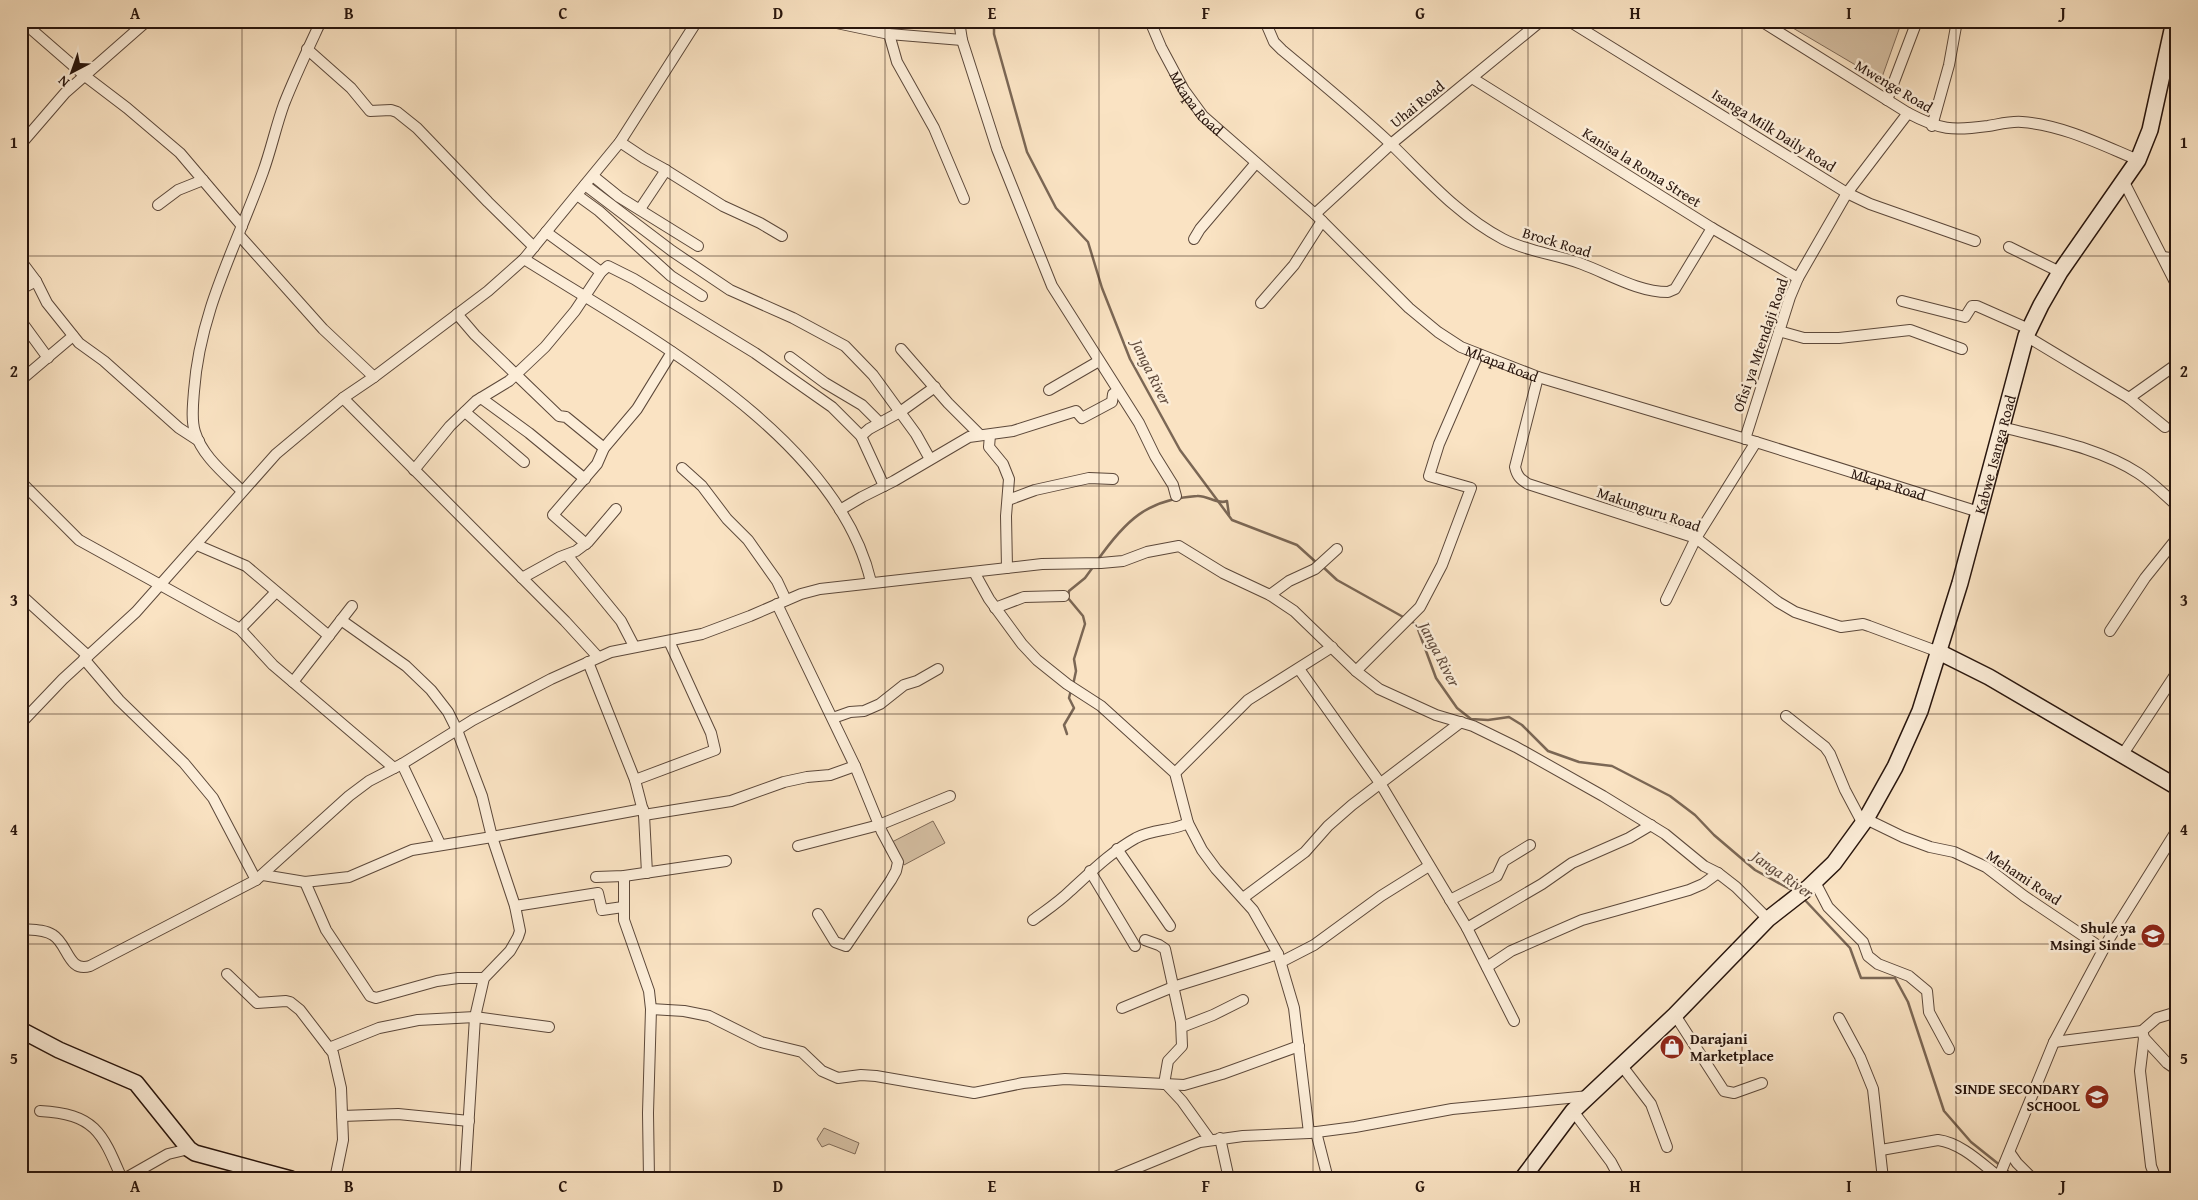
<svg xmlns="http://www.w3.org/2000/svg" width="2198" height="1200" viewBox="0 0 2198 1200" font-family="'Gentium Book Plus',serif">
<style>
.green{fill:#d6c0a4;stroke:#7f6a58}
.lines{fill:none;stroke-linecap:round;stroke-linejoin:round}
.stream{stroke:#7b6755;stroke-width:2.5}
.street-casing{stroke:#5c483a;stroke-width:12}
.secondary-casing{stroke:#28150d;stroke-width:18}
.street{stroke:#fcedd8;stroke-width:10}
.secondary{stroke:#fcedd8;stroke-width:15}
.grid{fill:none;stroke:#28150d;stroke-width:1;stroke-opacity:0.55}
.labels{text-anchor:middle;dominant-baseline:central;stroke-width:5;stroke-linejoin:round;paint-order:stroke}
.street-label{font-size:15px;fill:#28150d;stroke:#fcedd8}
.poi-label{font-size:15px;font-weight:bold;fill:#28150d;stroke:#fcedd8;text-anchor:end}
.water-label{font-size:16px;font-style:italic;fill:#604b3d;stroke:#fcedd8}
.neatline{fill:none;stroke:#28150d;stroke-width:2}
.grid-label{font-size:16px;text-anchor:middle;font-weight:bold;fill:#28150d}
</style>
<rect width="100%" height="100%" fill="#fae3c3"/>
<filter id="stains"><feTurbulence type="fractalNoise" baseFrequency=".004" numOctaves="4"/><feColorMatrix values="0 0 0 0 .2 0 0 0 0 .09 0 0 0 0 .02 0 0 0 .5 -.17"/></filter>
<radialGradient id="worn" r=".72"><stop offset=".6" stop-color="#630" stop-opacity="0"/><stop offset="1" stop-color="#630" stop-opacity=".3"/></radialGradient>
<g class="green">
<path d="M1781,21H1902L1881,80Z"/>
<path d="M933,821L945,843L904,865L892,842Z"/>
<path d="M824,1128L859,1143L855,1154L829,1144L822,1147L817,1139Z"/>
</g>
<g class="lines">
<g class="stream">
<path d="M994,21V34L1027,152L1056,208L1088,242L1102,288L1130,359L1180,450L1232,520L1297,545L1318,564"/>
<path d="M1097,561C1125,521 1147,499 1197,496C1207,495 1218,505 1227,501L1229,515"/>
<path d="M1323,567L1337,580L1405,618"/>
<path d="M1410,621L1416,624L1436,678L1457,708L1471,719L1488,720L1509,717L1522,725L1548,751L1579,762L1612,766L1670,796L1695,815L1714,835L1755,870L1795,892"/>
<path d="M1073,685L1076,671L1074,659L1085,624L1083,616L1068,598L1069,591L1085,578L1093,567"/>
<path d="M1067,734L1064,725L1074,708L1069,698L1071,690"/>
<path d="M1803,898L1850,948L1861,978H1895L1908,1002L1944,1111L1971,1142L2001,1166"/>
<path d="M2005,1169L2017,1179"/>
</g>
<defs>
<g id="street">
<path d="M827,21L889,34L962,40"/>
<path d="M959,21L962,40L997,149L1052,286L1139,423L1155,456L1173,485L1176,496"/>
<path id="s1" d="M1150,21L1161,47L1184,90L1203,116L1315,214L1409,308L1438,332L1461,347L1538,377L1756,442L1979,512"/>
<path d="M1265,21L1274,42L1282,50C1319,81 1356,111 1391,144C1426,178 1459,216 1503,239C1528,252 1556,254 1582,264C1609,274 1638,292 1668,292L1675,289L1712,228"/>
<path d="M1569,21L1847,193L1870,204L1975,241"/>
<path d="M1761,21L1908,113C1940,130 1952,131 1988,126C2000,124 2011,121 2022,122C2063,125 2102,145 2138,160"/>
<path d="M21,28L31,29L85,76L127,108L180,153L242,226"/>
<path d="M889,34L897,62L934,128L964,199"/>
<path d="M307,49L351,88L370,111L391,110L397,112L417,128L488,202L534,247"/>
<path d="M1472,78L1712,228L1798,278"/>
<path d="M1887,100L1917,21"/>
<path d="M1932,126L1949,65L1957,21"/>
<path d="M620,142L644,158L664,169L723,206L760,223L782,236"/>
<path d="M21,144L65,93L147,21"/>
<path d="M593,176L619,197L698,246"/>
<path d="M2124,182L2177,286"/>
<path d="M585,185L672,251L730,290L793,318L845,346L873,375L916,434L930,459"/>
<path d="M577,195L599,211L671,276L702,296"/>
<path d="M158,205L178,190L203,180"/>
<path d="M640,209L666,170"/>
<path d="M1315,214L1391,144L1541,21"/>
<path d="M546,232L601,272"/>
<path d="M239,235L323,329L374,377"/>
<path d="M1194,239L1200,229L1256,163"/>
<path d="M2009,247L2060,272"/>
<path d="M2163,257L2177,259"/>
<path d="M524,259C643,334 837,435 871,582"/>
<path d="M21,261L36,281L47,303L79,343L104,361L179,428L199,441"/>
<path d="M21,289L36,281"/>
<path d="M1902,301L1965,317L1972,306H1977L2029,329"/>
<path d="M1261,303L1294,265L1322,221"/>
<path d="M457,314L475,335L559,416L566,417L604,448"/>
<path d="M21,321L48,358"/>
<path d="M1779,331L1804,338H1839L1910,330L1962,349"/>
<path d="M2026,336L2129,398L2165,427"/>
<path d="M901,349L948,403L979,434"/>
<path d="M790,357L825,383L862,405L880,423"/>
<path d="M1538,377L1515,467C1517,476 1520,479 1528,484L1696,538L1778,602L1795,612L1841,627L1863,624L1869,626L1939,652"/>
<path d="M21,380L73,336"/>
<path d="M1049,390L1099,361"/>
<path d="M343,398L565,621L598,657"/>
<path d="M481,398L529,433L585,479"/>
<path d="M2129,398L2177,364"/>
<path d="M465,412L524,462"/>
<path d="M2002,427C2047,439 2098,447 2138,473C2152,482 2164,494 2177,506"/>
<path d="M990,435L989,447L1003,464L1009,479L1006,516L1007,568"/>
<path d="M861,436L869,429L900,412L935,387"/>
<path d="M1745,439L1790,297L1798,278L1847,193L1908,113"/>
<path d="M682,468L702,486L727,519L748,540L777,581L786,600"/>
<path d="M414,470L450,426L476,401L509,381L545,347L575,311L601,272L608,266L634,279L755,353L832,407L861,436L884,486"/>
<path d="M21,482L79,540L240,629L273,665L394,768"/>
<path d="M242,491C225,474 202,456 195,432C191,420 193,404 194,391C200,310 236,247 263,172C271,150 276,126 284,104C295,76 308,49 321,21"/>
<path d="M1008,500L1035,490L1089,478L1113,479"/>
<path d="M840,510L862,497L894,481L969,437L1013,431L1076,411L1082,418L1112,402L1113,394L1118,391"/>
<path d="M586,544L553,515L597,464L604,448L637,409L672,352"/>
<path d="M197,545L246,566L329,636"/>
<path d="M567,555L621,621L634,646"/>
<path d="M974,572L989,599L1022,644L1037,660L1067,684L1101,706L1175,773L1188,823L1202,850L1216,869L1253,910L1278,954L1294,1008L1309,1133"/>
<path d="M522,578L560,557L576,551L588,542L616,509"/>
<path d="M21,595L88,656"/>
<path d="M1270,595L1289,581L1315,569L1337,549"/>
<path d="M1666,600L1696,538L1756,442"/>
<path d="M777,604L855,766L882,832L898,862L896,871L891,880L846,946L835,942L818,914"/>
<path d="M995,608L1024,597L1064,596"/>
<path d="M341,620L406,666L431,690L448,712L457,730L482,796L492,837L515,906L520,931L518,937L510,951L484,978L475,1017L465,1179"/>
<path d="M240,629L276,592"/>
<path d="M2110,631L2145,578L2177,538"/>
<path d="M84,659L119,700L184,763L213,798L256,880"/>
<path d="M588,662L635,780L644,815L647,873"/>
<path d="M1299,669L1380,783L1467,928L1514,1021"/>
<path d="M1356,671L1420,607L1442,565L1471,488L1429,476L1439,444L1478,354"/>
<path d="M293,682L352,606"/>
<path d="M1786,716L1825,747L1830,754L1845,790L1863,824"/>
<path d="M833,718L850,712L864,711L880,704L904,685L917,681L938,669"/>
<path d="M21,723L63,679L136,612L276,454L343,398L374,377L488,291L524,259L620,142L697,21"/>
<path d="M2123,754L2177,672"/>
<path d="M402,764L440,844"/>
<path d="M1175,773L1248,700L1332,647"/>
<path d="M635,780L715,750L711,733L669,641"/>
<path d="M644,815L731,801L784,782L807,777L830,775L855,766"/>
<path d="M1866,819L1903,837L1930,847L1954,852L1986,867L2024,896L2103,949"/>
<path d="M798,846L879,825L950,796"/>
<path d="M1117,849L1170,926"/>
<path d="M1090,871L1135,946"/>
<path d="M263,875L305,882L349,877L412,850L492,837L643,809"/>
<path d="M624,876V920L649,991L651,1009L648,1113L649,1179"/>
<path d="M596,877L624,876L726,861"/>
<path d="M305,882L326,930L370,996L376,998L437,981L458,978H484"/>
<path d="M1815,882L1828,907L1863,942L1868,956L1878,964L1909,976L1927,991L1929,1012L1949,1049"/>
<path d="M1243,898L1305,852L1328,826L1352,805L1461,722"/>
<path d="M1450,900L1497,876L1504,861L1530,845"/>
<path d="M515,906L598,893L602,910L623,907"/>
<path d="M1033,920C1045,911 1059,902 1070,891C1092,871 1111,852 1136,838C1153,829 1172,831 1188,823"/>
<path d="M1467,928L1542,884L1572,863L1629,838L1651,825"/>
<path d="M21,929C31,930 44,929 53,935C68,944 68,973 90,966L256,880L349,796L369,781L402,764L473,720L551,679L611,652L702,634L750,616L801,594L820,589L1042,564L1101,563L1123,561L1147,552L1179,546L1223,573L1270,595L1294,611L1356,671L1379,689L1436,715L1473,726L1516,747L1603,796L1665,834L1704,866L1718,873L1736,887L1768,919"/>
<path d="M1145,940L1159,945L1165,949L1181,1022L1182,1046L1168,1061L1164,1084"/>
<path d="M1281,962L1314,945L1381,896L1429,866"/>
<path d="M1487,967L1511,951L1582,920L1689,890L1703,884L1718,873"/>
<path d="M227,974L257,1003L286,1001L290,1002L300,1010L333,1053L341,1088L343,1140L335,1179"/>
<path d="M1122,1008L1173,987L1278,954"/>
<path d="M651,1009L684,1011L709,1016L761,1042L802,1052L822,1071L838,1078L861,1075L876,1076L974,1093L1023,1083L1065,1079L1184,1085L1222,1074L1299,1046"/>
<path d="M1675,1015L1724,1091L1734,1093L1762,1083"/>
<path d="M1839,1018L1860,1057L1873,1089L1883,1179"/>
<path d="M1182,1027L1213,1015L1243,1000"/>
<path d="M2142,1031L2157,1018L2177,1012"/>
<path d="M2143,1034L2144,1038L2167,1063L2177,1070"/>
<path d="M2144,1038L2140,1071L2151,1166L2156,1179"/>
<path d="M2054,1042L2142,1031"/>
<path d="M329,1048L379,1028L418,1020L475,1017L549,1027"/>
<path d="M1622,1066L1651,1104L1667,1147"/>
<path d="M1167,1085L1182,1101L1210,1140"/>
<path d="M40,1111C95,1114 102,1132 122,1179"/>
<path d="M1573,1111L1611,1162L1620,1179"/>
<path d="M342,1116L398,1114L469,1121"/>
<path d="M1316,1132L1328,1179"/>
<path d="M1220,1138L1229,1179"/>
<path d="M1881,1150L1938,1140C1961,1143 1981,1163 1999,1177"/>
<path d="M2010,1153L2017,1163L2033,1179"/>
<path d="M21,1175L24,1179"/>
<path d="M124,1179L168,1154L189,1149"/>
<path d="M1110,1179L1200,1142L1243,1136L1309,1133L1355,1127L1452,1109L1589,1096"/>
<path d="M1998,1179L2054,1042L2109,939L2177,830"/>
</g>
<g id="secondary">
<path d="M1939,652L1989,677L2177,787"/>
<path d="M21,1030L59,1050L136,1083L189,1149L195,1153L291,1179"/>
<path id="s2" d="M1522,1179L1573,1111L1675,1015L1768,919L1809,887L1834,863L1866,819L1895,767L1920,711L1960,583L2026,336L2041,305L2060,272L2138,160L2150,130L2174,21"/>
</g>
</defs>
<use href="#street" class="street-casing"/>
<use href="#secondary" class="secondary-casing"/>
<use href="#street" class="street"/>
<use href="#secondary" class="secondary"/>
</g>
<path class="grid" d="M242,21V1179M456,21V1179M670,21V1179M885,21V1179M1099,21V1179M1313,21V1179M1528,21V1179M1742,21V1179M1956,21V1179M21,256H2177M21,486H2177M21,714H2177M21,944H2177"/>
<defs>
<symbol id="school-disc" viewBox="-11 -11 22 22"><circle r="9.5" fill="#8f2418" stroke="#fcedd8"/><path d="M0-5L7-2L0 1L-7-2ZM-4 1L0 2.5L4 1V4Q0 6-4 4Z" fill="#fff"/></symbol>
<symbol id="shop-disc" viewBox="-11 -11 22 22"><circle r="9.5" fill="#8f2418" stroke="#fcedd8"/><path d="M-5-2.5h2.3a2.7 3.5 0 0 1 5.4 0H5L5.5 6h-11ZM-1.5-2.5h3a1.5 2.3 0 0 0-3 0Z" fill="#fff"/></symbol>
</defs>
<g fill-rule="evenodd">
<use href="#school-disc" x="2139" y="922" width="28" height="28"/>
<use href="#shop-disc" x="1658" y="1033" width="28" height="28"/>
<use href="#school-disc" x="2083" y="1083" width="28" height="28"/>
</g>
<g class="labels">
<g class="street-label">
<text transform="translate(1894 86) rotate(31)">Mwenge Road</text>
<text stroke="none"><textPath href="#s1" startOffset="95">Mkapa Road</textPath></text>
<text transform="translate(1417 104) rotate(-39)">Uhai Road</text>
<text transform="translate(1774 130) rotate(32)">Isanga Milk Daily Road</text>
<text transform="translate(1642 167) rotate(32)">Kanisa la Roma Street</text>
<text transform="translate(1557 242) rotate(17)">Brock Road</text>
<text transform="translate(1760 345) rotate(-71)">Ofisi ya Mtendaji Road</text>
<text stroke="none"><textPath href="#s1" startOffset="500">Mkapa Road</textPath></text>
<text stroke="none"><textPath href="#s2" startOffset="888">Kabwe_Isanga Road</textPath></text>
<text stroke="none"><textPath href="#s1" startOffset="905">Mkapa Road</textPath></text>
<text transform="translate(1649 509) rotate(19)">Makunguru Road</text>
<text transform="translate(2024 877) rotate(34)">Mehami Road</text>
</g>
<g class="poi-label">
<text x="2136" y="927">Shule ya<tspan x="2136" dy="17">Msingi Sinde</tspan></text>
<text x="1690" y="1038" text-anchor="start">Darajani<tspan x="1690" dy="17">Marketplace</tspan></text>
<text x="2080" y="1088">SINDE SECONDARY<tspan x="2080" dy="17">SCHOOL</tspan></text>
</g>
<g class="water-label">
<text transform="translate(1152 372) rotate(64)">Janga River</text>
<text transform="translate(1440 654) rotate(63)">Janga River</text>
<text transform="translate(1783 874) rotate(35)">Janga River</text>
</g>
</g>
<rect width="2198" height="1200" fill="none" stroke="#fae3c3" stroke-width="55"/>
<g transform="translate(72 72) rotate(221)" stroke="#fcedd8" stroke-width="4" paint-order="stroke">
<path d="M0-4L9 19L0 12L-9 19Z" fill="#28150d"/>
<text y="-8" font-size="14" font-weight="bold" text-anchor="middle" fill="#28150d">N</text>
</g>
<rect x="28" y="28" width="2142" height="1144" class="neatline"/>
<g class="grid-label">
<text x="135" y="19">A</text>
<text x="349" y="19">B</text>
<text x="563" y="19">C</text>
<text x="778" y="19">D</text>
<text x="992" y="19">E</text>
<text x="1206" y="19">F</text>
<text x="1420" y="19">G</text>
<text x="1635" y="19">H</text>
<text x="1849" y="19">I</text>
<text x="2063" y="19">J</text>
<text x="14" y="148">1</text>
<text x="2184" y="148">1</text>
<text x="14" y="377">2</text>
<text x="2184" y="377">2</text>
<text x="14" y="606">3</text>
<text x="2184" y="606">3</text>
<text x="14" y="835">4</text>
<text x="2184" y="835">4</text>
<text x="14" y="1064">5</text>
<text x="2184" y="1064">5</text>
<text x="135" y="1192">A</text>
<text x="349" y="1192">B</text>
<text x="563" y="1192">C</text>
<text x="778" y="1192">D</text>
<text x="992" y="1192">E</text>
<text x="1206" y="1192">F</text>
<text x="1420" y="1192">G</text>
<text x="1635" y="1192">H</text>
<text x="1849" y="1192">I</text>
<text x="2063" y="1192">J</text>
</g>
<rect width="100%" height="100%" filter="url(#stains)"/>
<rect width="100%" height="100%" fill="url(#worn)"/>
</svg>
